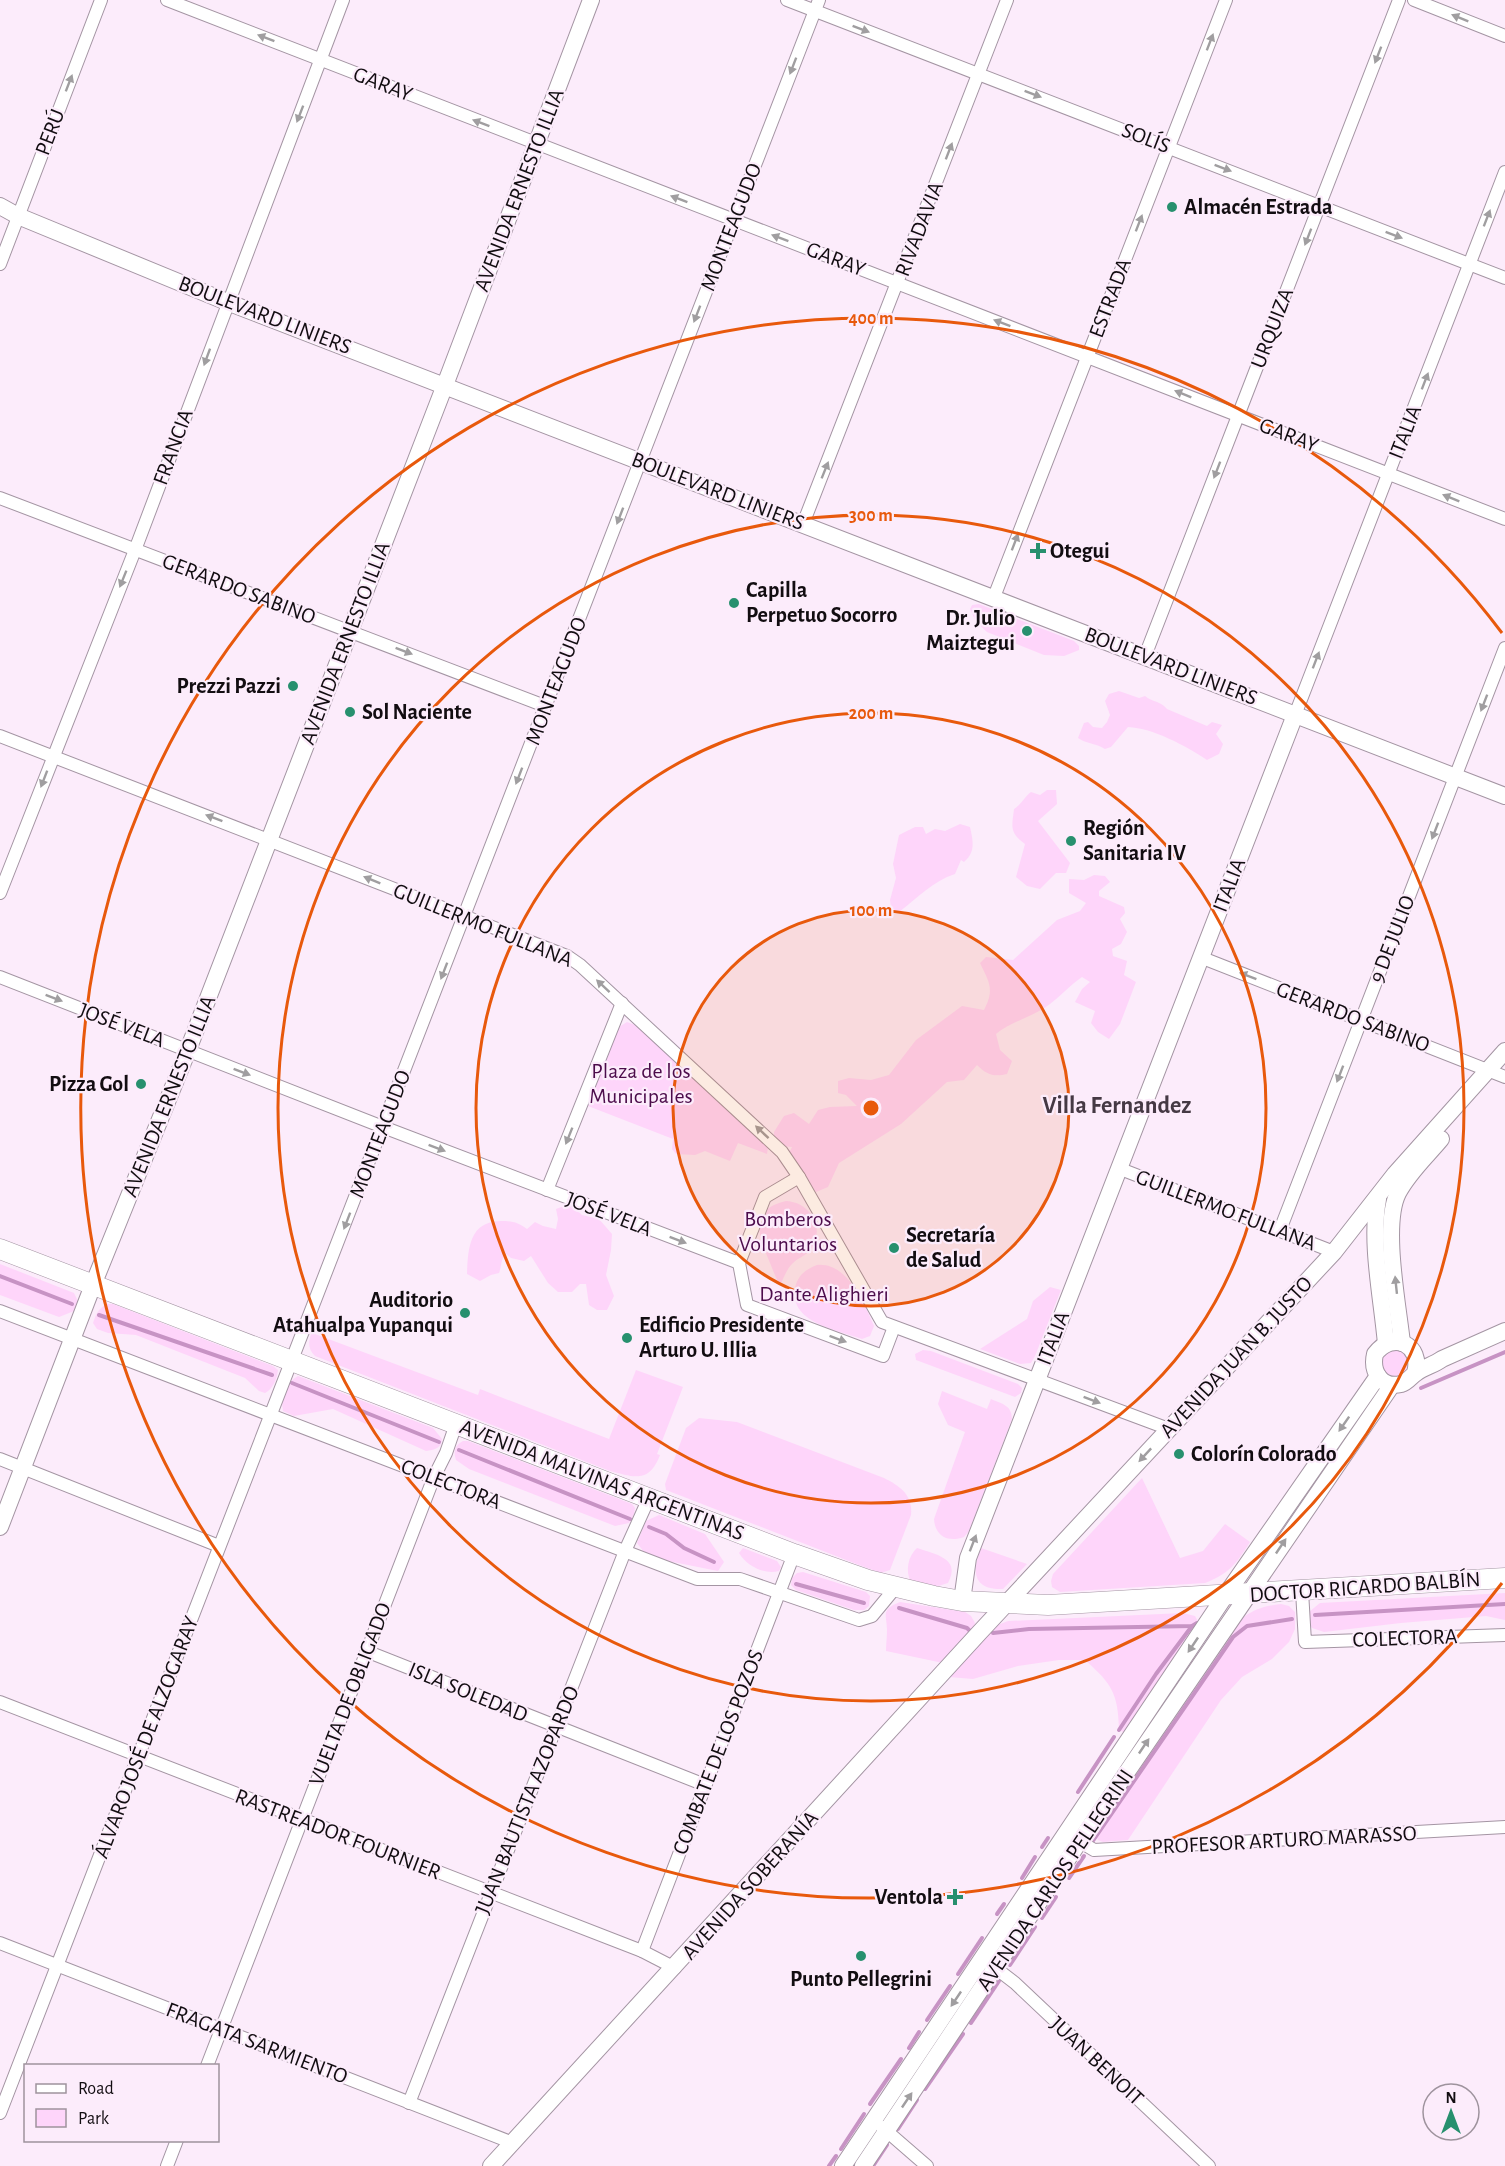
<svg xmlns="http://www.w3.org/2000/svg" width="1505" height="2166" viewBox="0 0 1505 2166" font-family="'Alegreya Sans',sans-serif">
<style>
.green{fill:#fed5fa}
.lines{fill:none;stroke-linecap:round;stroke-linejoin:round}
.stream{stroke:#c793c4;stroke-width:4}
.street-casing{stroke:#a495a3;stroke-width:14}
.secondary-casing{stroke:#a495a3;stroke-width:18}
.primary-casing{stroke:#a495a3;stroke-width:21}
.street{stroke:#fff;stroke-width:12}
.secondary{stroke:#fff;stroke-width:16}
.primary{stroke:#fff;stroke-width:20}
.oneway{fill:#a09ea0}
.ring{fill:none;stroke:#e8590c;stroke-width:3}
.poi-dot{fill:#27906e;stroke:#fcecfb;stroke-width:2}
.labels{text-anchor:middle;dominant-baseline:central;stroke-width:4.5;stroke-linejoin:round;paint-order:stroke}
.street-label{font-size:22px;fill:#120d11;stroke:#fcecfb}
.poi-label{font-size:22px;font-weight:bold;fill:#120d11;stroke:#fcecfb;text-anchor:start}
.park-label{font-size:22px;fill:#4c0c4b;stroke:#fcecfb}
.neighbourhood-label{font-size:24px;font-weight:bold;fill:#453944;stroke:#fcecfb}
.centre{fill:#e8590c;stroke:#fcecfb;stroke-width:3}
.ring-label{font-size:18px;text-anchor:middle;font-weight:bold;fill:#e8590c;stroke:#fcecfb;stroke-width:4.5;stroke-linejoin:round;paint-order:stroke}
</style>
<rect width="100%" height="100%" fill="#fcecfb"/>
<g class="green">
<path d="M979,604L1074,641L1079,646V650L1064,656L1044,655L987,632L976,622L970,609L972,605Z"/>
<path d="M1119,691L1139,698L1145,696C1152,702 1161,701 1167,709L1207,726L1212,722L1222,725L1216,734L1223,744L1219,754L1207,760C1186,746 1153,728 1128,727L1111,747L1105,749C1095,743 1087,744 1078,738L1084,723L1088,722L1093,727L1102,728L1107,722L1110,715L1105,701L1109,694Z"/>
<path d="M1047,790H1056L1057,804L1038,821L1070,863L1066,873H1056L1040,889L1027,886L1016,877L1025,844C1009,832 1012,827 1014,809C1022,804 1024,797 1031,792L1040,795Z"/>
<path d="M960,824L970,827C973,841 976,852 964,862L961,860L955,874C933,881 917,898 899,912L891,908L890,900L896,878L893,864L899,835L915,827H923L926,834L935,829L945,831Z"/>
<path d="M1094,875L1105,876L1110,882L1099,891V896L1124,907L1125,913L1120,919L1127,932L1121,944L1112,949L1113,956L1127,961L1124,975L1136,982L1120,1024L1109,1039L1098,1032L1091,1023L1095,1011L1075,1002L1082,989L1090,982L1082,977C1070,985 1061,996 1050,1004C1033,1017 1012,1021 996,1034L1000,1050L1012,1061L1007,1074C994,1077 987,1075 977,1065L964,1080L947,1082L901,1124L839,1163L828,1187L816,1192L788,1155L792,1147L782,1146L774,1137V1132L784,1116L794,1113L809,1124L818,1110L830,1107L857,1106L846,1095L838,1093V1081L849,1078L871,1080L889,1075L916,1040L962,1006L984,1010C995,989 989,982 980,963L986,957L1013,960L1057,920L1080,911L1086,903L1069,893V879L1084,880Z"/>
<path d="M627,1022L635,1025L768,1147L767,1154L738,1143L730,1161L705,1151L695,1155L676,1154L672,1149L673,1139L588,1106L619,1027Z"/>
<path d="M786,1201C810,1202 826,1228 811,1249C806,1256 797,1258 792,1264C786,1270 784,1278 780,1285C775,1277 772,1267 768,1258C757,1232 751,1209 786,1201Z"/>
<path d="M570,1204L582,1215L599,1219L612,1234L611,1250L606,1275L614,1296L607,1310H597L589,1305L586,1284H580L572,1292H558L548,1283L531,1256L524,1261L511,1258L506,1254C500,1260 502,1266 499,1273L491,1275L480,1281L467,1274C468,1249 469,1222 500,1221C512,1221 518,1222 527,1229L535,1222L543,1226L556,1229L558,1219L556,1209Z"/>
<path d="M0,1264L74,1293L78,1301L74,1311L59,1317L0,1295Z"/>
<path d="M817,1265C847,1262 864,1302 874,1326L870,1336L862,1339L856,1337C833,1329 789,1321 795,1288C798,1275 805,1270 817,1265Z"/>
<path d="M1050,1287L1061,1290L1035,1356L1031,1363L1020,1364L980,1349L1027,1319L1033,1301Z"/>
<path d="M107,1304H113L273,1366L278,1370C277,1379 273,1389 265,1393L259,1391L245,1378L136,1335L108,1333L97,1329L93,1323C96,1314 98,1309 107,1304Z"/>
<path d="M315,1324L317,1325L315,1334L478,1395L480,1389L609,1439L636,1370L683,1387L657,1454L660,1455C649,1484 634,1477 610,1471L315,1356C305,1347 310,1336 315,1324Z"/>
<circle cx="1395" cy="1363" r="13"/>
<path d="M923,1350L931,1351L1018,1384L1022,1388L1021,1393L1015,1397L916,1360L915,1354Z"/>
<path d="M298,1376L433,1428L442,1439C442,1448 434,1450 426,1451L333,1409L294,1416L283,1411C280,1397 285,1383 298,1376Z"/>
<path d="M942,1391L987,1409L991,1399C1002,1404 1012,1405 1012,1419L969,1531L964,1537C948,1543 935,1536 934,1519L965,1432L948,1425L938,1404Z"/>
<path d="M699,1418L737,1422L884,1478C900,1486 913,1495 911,1515L890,1570L881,1573L859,1565L666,1490L665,1484L686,1428Z"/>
<path d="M463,1441H468L632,1504L635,1508L634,1514L629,1523L615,1526L469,1469L456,1460C453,1452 455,1445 463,1441Z"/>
<path d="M1142,1478L1180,1558L1203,1551L1225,1524L1250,1542C1236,1564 1230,1573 1205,1583L1060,1592L1052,1587L1051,1581L1053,1574Z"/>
<path d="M659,1515L705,1534L724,1562L718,1571L663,1560L644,1552L637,1543L646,1521Z"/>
<path d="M743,1548L777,1561L781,1567L779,1571C764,1575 747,1566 739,1553Z"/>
<path d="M917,1548C934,1554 962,1558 948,1583L935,1587L911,1582C905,1571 908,1556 917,1548Z"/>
<path d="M981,1548L1027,1564L1003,1589C972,1590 972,1571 981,1548Z"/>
<path d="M803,1572L866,1592L870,1596L869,1606L864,1610H854L796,1590L791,1585L792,1578L797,1573Z"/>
<path d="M1505,1593V1620L1486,1616L1401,1623L1324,1632L1312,1628L1307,1620L1309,1612L1320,1603Z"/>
<path d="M900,1602L965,1612L971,1616L975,1623L973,1632L943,1663L886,1651C886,1644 887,1637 887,1630C887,1614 880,1610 900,1602Z"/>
<path d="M1281,1604L1289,1606L1295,1612V1629L1289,1642L1272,1659L1242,1677L1221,1700L1128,1840L1103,1842L1098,1840L1096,1835L1099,1829L1222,1640C1240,1617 1252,1607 1281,1604Z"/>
<path d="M1183,1613L1195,1616L1200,1625L1125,1733L1119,1730C1118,1693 1112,1684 1085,1660H1059L1018,1666L973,1679L949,1677L995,1626L1008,1621Z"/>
</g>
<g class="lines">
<g class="stream">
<path d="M0,1276L72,1304"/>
<path d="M99,1315L272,1375"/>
<path d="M292,1383L439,1442"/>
<path d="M1421,1388L1505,1352"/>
<path d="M459,1450L630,1519"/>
<path d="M649,1527L666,1534L684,1548L714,1562"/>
<path d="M796,1584L864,1603"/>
<path d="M899,1608L967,1628L970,1631"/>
<path d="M1315,1615L1505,1604"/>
<path d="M993,1633L1029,1629L1192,1626L1197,1623"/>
<path d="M1119,1730L1156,1674L1192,1626"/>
<path d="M1078,1792L1114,1737"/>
<path d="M1092,1842L1233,1637L1247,1626L1292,1619"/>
<path d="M1042,1847L1048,1838"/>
<path d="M1022,1878L1035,1857"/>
<path d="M1069,1878L1084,1856"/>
<path d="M997,1914L1004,1904"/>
<path d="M1042,1918L1056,1897"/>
<path d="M1010,1965L1035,1927"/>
<path d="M958,1974L982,1938"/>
<path d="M927,2020L950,1986"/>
<path d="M971,2023L999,1981"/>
<path d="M909,2048L919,2032"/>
<path d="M925,2089L963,2034"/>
<path d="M870,2104L901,2059"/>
<path d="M898,2129L917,2100"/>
<path d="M841,2149L864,2114"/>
<path d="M829,2166L836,2156"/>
<path d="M873,2166L887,2145"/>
</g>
<defs>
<g id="street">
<path d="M167,0L1505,519"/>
<path d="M787,0L1505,278"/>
<path d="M1414,0L1505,36"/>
<path d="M0,264L101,0"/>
<path d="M0,498L545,706"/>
<path d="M803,524L1007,0"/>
<path d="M994,597L1226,0"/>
<path d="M1145,656L1399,0"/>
<path d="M1295,715L1505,172"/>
<path d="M0,736L567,956L580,965L782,1152L799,1177L882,1322L1169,1429"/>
<path d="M0,893L135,550L343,0"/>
<path d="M1200,957L1505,1077"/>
<path d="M0,977L383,1127L739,1263"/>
<path d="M1118,1168L1334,1252"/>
<path d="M547,1190L622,1003"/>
<path d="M1280,1230L1505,648"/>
<path d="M739,1263L747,1305L883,1356L894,1327"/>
<path d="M739,1263L765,1197L799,1177"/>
<path d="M0,1311L697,1579H740L859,1620L872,1616L896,1587"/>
<path d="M0,1459L219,1546"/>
<path d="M1302,1591L1305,1642L1505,1635"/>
<path d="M366,1651L705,1785"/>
<path d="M0,1702L642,1951L675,1968"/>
<path d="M1072,1837L1094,1850L1505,1827"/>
<path d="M0,1943L513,2143"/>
<path d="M642,1951L794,1554"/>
<path d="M989,1963L1015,1983L1209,2166"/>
<path d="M207,2066L434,1477L446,1453L456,1424"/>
<path d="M409,2103L625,1551L649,1498"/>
<path d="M0,2113L819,0"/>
<path d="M882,2127L927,2166"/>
<path d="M167,2166L177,2140"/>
</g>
<g id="secondary">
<path d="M0,206L18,216L227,302L1505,796"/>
<path d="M1378,1199C1370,1244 1382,1298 1386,1344"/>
<path d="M1402,1343C1398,1305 1382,1225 1398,1193C1409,1172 1427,1156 1441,1139"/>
<path d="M1415,1373C1423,1345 1393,1330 1375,1354C1371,1371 1381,1389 1401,1384C1408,1382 1410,1377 1416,1373C1424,1367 1434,1365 1442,1359L1505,1331"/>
<path d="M0,1527L93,1285L188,1050L445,385L591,0"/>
<path d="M962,1601L968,1558L1295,715"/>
<path d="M491,2166L979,1633L1334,1252L1395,1174L1505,1051"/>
<path d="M843,2166L1225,1596L1378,1376"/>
<path d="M863,2166L1079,1842L1392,1385"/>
</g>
<path id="primary" d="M0,1249L794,1554L868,1580L934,1596L962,1601L1048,1605L1505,1578"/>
</defs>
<use href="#street" class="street-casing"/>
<use href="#secondary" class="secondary-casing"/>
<use href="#primary" class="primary-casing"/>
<use href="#street" class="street"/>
<use href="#secondary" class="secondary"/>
<use href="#primary" class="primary"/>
</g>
<defs><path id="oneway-solid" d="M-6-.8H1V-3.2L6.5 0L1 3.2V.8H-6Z" transform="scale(1.5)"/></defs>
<g class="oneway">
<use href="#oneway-solid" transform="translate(1460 18) rotate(-158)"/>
<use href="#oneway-solid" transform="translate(861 29) rotate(21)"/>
<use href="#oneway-solid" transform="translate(266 38) rotate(-159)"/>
<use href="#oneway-solid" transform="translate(1210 42) rotate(-69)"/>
<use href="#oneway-solid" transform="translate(1378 55) rotate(111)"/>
<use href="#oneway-solid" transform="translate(793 66) rotate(111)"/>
<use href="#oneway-solid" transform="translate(69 83) rotate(-69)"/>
<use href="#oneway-solid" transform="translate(1033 94) rotate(21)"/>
<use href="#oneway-solid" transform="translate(300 114) rotate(111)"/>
<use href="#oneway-solid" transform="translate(481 123) rotate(-159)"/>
<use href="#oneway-solid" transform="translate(949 151) rotate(-69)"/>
<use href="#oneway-solid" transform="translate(1223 168) rotate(21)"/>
<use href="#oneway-solid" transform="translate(679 199) rotate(-159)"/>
<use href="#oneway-solid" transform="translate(1487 218) rotate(-69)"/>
<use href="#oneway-solid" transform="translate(1139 223) rotate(-69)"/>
<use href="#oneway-solid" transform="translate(1394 235) rotate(21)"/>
<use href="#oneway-solid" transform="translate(1308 237) rotate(111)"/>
<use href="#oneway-solid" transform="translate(780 238) rotate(-159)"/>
<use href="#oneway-solid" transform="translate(697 314) rotate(111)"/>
<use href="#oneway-solid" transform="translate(1002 323) rotate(-159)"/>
<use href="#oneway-solid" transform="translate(207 357) rotate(110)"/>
<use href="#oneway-solid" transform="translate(1425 381) rotate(-69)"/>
<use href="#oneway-solid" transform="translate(1183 394) rotate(-158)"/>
<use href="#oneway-solid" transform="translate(825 470) rotate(-68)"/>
<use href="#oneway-solid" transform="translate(1217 470) rotate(111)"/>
<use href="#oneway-solid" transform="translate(1451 498) rotate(-158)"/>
<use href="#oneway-solid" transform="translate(620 516) rotate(111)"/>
<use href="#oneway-solid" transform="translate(1015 542) rotate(-69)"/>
<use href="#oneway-solid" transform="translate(123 579) rotate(112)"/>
<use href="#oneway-solid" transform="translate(404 651) rotate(21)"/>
<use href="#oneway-solid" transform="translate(1316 660) rotate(-69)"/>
<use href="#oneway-solid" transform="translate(1484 703) rotate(111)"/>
<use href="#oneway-solid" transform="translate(519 776) rotate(111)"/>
<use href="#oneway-solid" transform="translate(44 779) rotate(111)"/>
<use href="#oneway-solid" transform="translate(214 818) rotate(-159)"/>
<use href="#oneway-solid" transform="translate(1435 831) rotate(111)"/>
<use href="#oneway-solid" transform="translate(372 880) rotate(-158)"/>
<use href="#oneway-solid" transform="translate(444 971) rotate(111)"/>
<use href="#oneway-solid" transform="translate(1248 976) rotate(-159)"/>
<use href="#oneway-solid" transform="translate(603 986) rotate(-137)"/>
<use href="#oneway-solid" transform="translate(54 998) rotate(21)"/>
<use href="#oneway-solid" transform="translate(242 1072) rotate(21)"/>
<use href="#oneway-solid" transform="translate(1340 1074) rotate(111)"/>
<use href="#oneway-solid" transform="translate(762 1132) rotate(-137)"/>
<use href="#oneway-solid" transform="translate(569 1136) rotate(112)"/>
<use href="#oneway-solid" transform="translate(437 1148) rotate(21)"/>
<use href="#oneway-solid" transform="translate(347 1221) rotate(111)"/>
<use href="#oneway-solid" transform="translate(678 1240) rotate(21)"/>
<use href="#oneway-solid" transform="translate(1396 1285) rotate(-96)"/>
<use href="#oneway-solid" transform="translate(838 1339) rotate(20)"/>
<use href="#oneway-solid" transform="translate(1092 1400) rotate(21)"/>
<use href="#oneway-solid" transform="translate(1344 1424) rotate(125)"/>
<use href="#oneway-solid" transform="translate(1145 1455) rotate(133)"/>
<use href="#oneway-solid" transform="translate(973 1543) rotate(-69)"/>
<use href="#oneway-solid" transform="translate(1281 1546) rotate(-56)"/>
<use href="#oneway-solid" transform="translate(1193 1645) rotate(124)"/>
<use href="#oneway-solid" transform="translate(1144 1746) rotate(-56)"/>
<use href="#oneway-solid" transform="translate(956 1999) rotate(124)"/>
<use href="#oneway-solid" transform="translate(907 2100) rotate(-56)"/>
</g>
<circle cx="871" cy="1108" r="198" fill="#e8590c" fill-opacity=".12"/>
<g class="ring">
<circle cx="871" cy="1108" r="198"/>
<circle cx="871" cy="1108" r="395"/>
<circle cx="871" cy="1108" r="593"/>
<path d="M1502 1583A790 790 0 1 1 1502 633"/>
</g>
<g class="poi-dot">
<circle cx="1172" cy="207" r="6"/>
<path d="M1035 542h6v6h6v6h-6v6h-6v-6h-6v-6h6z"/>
<circle cx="734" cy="603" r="6"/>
<circle cx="1027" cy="631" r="6"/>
<circle cx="293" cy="686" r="6"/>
<circle cx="350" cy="712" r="6"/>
<circle cx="1071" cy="841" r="6"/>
<circle cx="141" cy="1084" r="6"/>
<circle cx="894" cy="1248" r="6"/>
<circle cx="465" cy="1313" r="6"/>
<circle cx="627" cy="1338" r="6"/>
<circle cx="1179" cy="1454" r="6"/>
<path d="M952 1888h6v6h6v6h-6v6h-6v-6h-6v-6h6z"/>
<circle cx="861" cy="1956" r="6"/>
</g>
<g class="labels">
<g class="street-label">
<text transform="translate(383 84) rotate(21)">GARAY</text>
<text transform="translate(50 132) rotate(-69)">PERÚ</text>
<text transform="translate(1146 138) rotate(21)">SOLÍS</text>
<text transform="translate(519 190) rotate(-69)">AVENIDA ERNESTO ILLIA</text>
<text transform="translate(731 227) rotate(-69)">MONTEAGUDO</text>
<text transform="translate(919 229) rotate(-69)">RIVADAVIA</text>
<text transform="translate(836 259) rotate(21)">GARAY</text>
<text transform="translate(1110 298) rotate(-69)">ESTRADA</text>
<text transform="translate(265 315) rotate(21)">BOULEVARD LINIERS</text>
<text transform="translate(1272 328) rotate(-69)">URQUIZA</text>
<text transform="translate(1405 432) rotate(-69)">ITALIA</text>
<text transform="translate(1289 435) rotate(21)">GARAY</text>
<text transform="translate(173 447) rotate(-70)">FRANCIA</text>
<text transform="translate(718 491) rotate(21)">BOULEVARD LINIERS</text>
<text transform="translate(239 589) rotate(21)">GERARDO SABINO</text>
<text transform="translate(345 643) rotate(-69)">AVENIDA ERNESTO ILLIA</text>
<text transform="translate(1171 666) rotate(21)">BOULEVARD LINIERS</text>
<text transform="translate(556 681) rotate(-69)">MONTEAGUDO</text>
<text transform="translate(1229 885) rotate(-69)">ITALIA</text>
<text transform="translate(483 925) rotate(22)">GUILLERMO FULLANA</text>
<text transform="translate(1392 939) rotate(-69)">9 DE JULIO</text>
<text transform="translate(1353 1017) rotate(21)">GERARDO SABINO</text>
<text transform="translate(122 1025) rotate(21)">JOSÉ VELA</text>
<text transform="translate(169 1096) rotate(-68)">AVENIDA ERNESTO ILLIA</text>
<text transform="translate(380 1134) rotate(-69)">MONTEAGUDO</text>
<text transform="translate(1226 1210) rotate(21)">GUILLERMO FULLANA</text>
<text transform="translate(609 1214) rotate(21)">JOSÉ VELA</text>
<text transform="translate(1053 1338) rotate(-69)">ITALIA</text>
<text transform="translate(1236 1357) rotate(-47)">AVENIDA JUAN B. JUSTO</text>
<text transform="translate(602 1480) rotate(21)">AVENIDA MALVINAS ARGENTINAS</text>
<text transform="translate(451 1484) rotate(21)">COLECTORA</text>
<text transform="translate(1365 1587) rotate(-4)">DOCTOR RICARDO BALBÍN</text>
<text transform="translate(1405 1638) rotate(-2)">COLECTORA</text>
<text transform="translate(468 1692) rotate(22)">ISLA SOLEDAD</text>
<text transform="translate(350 1694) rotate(-69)">VUELTA DE OBLIGADO</text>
<text transform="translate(146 1737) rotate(-69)">ÁLVARO JOSÉ DE ALZOGARAY</text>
<text transform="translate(718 1752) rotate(-69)">COMBATE DE LOS POZOS</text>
<text transform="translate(527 1800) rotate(-68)">JUAN BAUTISTA AZOPARDO</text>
<text transform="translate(338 1834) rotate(21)">RASTREADOR FOURNIER</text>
<text transform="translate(1284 1840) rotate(-3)">PROFESOR ARTURO MARASSO</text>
<text transform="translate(1055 1880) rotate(-56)">AVENIDA CARLOS PELLEGRINI</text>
<text transform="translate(750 1885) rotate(-48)">AVENIDA SOBERANÍA</text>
<text transform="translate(257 2043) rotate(21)">FRAGATA SARMIENTO</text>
<text transform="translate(1097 2061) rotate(43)">JUAN BENOIT</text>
</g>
<g class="poi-label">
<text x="1184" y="207">Almacén Estrada</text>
<text x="1050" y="551">Otegui</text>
<text x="746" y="590">Capilla<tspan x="746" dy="25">Perpetuo Socorro</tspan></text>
<text x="1015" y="618" text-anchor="end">Dr. Julio<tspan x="1015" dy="25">Maiztegui</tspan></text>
<text x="281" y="686" text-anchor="end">Prezzi Pazzi</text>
<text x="362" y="712">Sol Naciente</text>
<text x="1083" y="828">Región<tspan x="1083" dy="25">Sanitaria IV</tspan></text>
<text x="129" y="1084" text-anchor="end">Pizza Gol</text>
<text x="906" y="1235">Secretaría<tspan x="906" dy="25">de Salud</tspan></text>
<text x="453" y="1300" text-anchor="end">Auditorio<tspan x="453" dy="25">Atahualpa Yupanqui</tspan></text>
<text x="639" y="1325">Edificio Presidente<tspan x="639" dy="25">Arturo U. Illia</tspan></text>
<text x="1191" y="1454">Colorín Colorado</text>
<text x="943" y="1897" text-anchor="end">Ventola</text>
<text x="861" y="1979" text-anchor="middle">Punto Pellegrini</text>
</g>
<g class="park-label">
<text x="641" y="1071">Plaza de los<tspan x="641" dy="25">Municipales</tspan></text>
<text x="788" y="1219">Bomberos<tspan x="788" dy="25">Voluntarios</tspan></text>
<text x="824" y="1294">Dante Alighieri</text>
</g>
<g class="neighbourhood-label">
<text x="1117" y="1106">Villa Fernandez</text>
</g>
</g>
<circle cx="871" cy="1108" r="9" class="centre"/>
<g class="ring-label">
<text x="871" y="324">400 m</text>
<text x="871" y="521">300 m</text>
<text x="871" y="719">200 m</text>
<text x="871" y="916">100 m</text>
</g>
<rect x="24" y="2064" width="195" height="78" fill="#fcecfb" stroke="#9e939d" stroke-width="1.5"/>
<rect x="36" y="2084" width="30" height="9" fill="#ffffff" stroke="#9e939d" stroke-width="1.5"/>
<text x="78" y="2094" font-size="18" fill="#120d11">Road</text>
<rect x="36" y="2109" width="30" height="18" fill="#fed5fa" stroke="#9e939d" stroke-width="1.5"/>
<text x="78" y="2124" font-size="18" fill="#120d11">Park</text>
<g transform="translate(1451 2112)"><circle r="28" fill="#fcecfb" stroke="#9e939d" stroke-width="1.5"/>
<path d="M0-4.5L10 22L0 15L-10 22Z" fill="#27906e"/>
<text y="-9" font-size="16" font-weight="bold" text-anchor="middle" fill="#120d11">N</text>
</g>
</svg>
